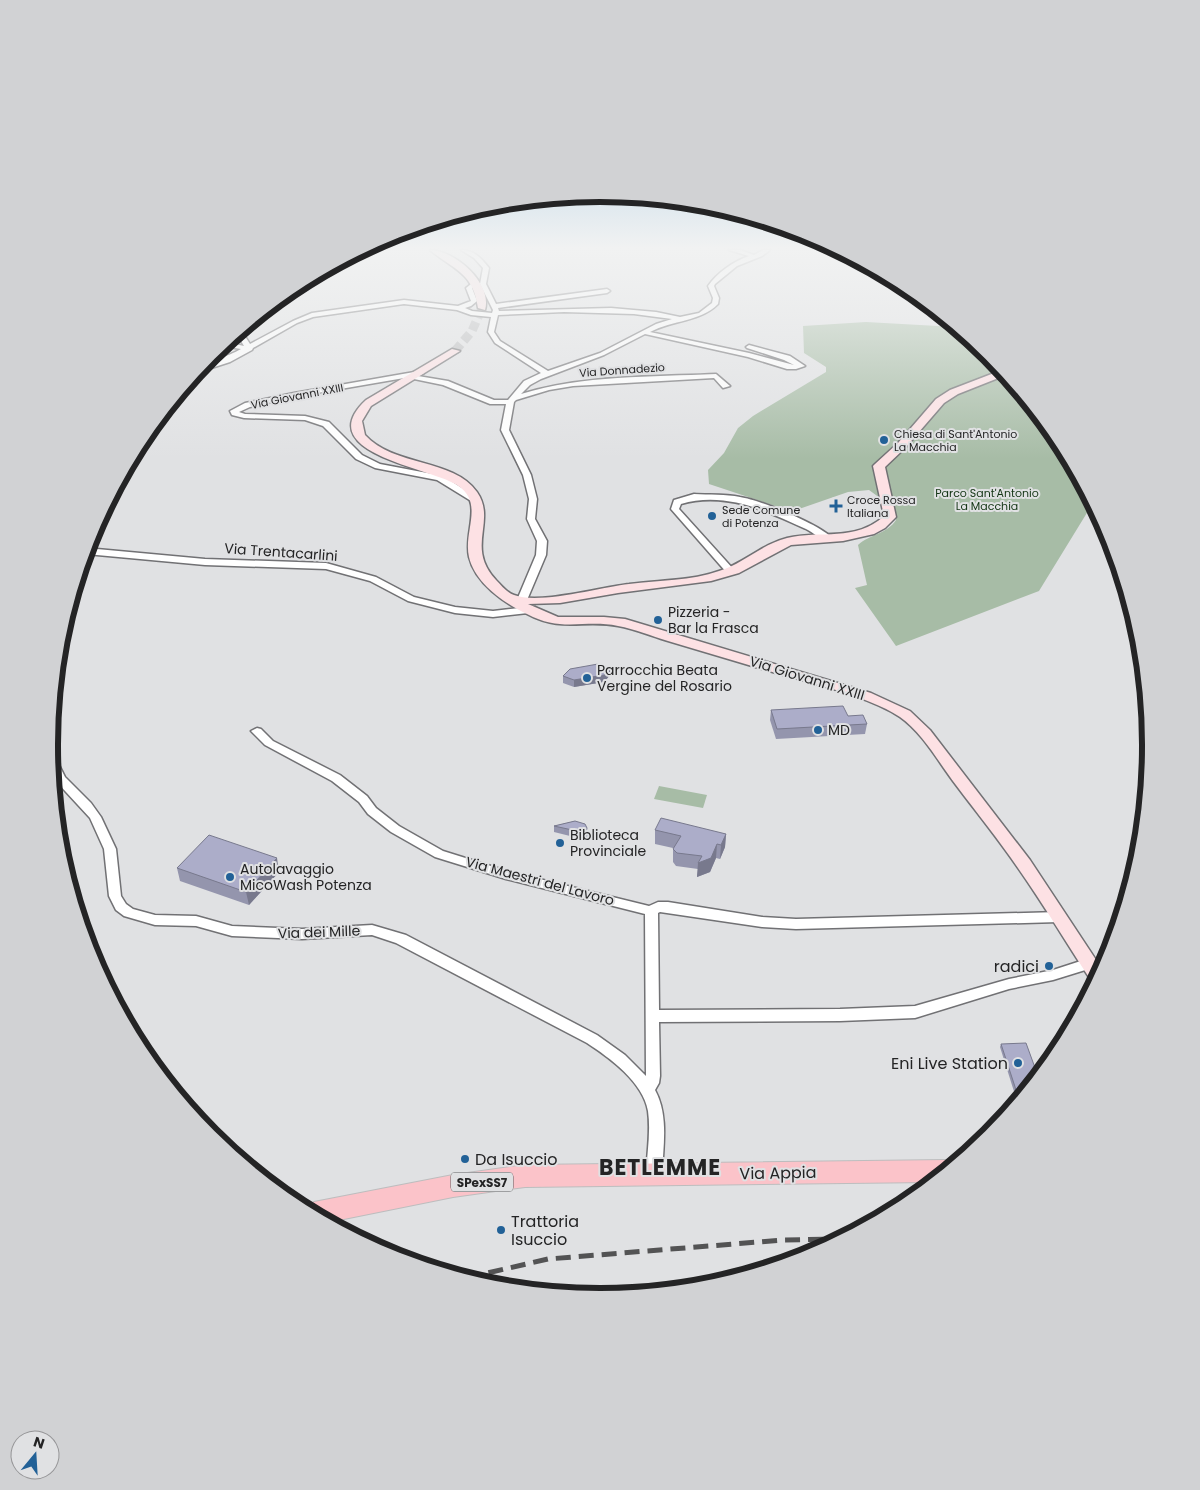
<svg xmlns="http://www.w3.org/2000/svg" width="1200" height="1490" viewBox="0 0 1200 1490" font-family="Poppins,sans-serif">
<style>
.green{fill:#a7bca6}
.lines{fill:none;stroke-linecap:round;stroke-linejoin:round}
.secondary-tunnel{stroke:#babbbd;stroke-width:9;stroke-dasharray:9 4.5;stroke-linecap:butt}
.street-casing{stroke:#717174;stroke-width:3}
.secondary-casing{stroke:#717174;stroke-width:3}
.primary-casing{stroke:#bdbdbe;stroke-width:2}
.street{fill:#fff;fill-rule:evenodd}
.secondary{fill:#fde1e4;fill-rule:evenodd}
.primary{fill:#fbc3c9;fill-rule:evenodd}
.rail{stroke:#535354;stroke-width:5;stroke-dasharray:15 8;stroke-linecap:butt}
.wall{fill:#9495ad}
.shaded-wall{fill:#78798d}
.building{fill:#acadc9;stroke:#78798d}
.poi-dot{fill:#226197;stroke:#e0e1e3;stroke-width:2}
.labels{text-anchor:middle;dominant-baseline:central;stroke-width:4;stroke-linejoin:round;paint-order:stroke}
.far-street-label{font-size:11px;fill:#242425;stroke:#e0e1e3}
.far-poi-label{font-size:11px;fill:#242425;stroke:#e0e1e3;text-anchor:start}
.far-park-label{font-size:11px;fill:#133514;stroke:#e0e1e3}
.shield{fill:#e0e1e3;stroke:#5c5d5e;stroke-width:1}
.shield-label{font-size:12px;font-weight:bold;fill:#242425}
.street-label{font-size:14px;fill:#242425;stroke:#e0e1e3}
.poi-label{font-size:14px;fill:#242425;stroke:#e0e1e3;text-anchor:start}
.near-poi-label{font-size:16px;fill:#242425;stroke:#e0e1e3;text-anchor:end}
.near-street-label{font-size:16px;fill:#242425;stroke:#e0e1e3}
.near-district-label{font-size:22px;font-weight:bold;letter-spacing:1px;fill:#242425;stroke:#e0e1e3}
.rim{fill:none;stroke:#242425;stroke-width:6}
</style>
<rect width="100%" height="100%" fill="#e0e1e3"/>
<g class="green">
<path d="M866,322L956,327L990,355L1059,439L1093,503L1039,591L896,646L855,588L867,585L858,545C870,534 887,534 896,520L895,509L869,490L848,492L799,509L775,506L709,484L708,470L724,453L738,428L753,416L826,372V367L804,353L803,326Z"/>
<path d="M659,786L707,795L703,808L654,799Z"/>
</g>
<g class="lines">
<path class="secondary-tunnel" d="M455,351L472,331L482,308"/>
<defs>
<g id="street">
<path d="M461,250C474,250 481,258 489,268L486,284L496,304L607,289L610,291L607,293L498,308L499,311L611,308L656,312L680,317L699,313L712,303L713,298L708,286C717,273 734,261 749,256L729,250H740L754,255L763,250H770L762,256L737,266L715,284L714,286L719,298L718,304C700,322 673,320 650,332L749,353L794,365L784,360L747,348L746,347L749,345L790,356L805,366L796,369H787L748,357L645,334L604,355L541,379L530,385L521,394C583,375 651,377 716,374L730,386L723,388L714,378L573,386L549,390L516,400L514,402L509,430L531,475L537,499L535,519L547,541L546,555L527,600L525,602H519L517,600L536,555L537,541L527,519L529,499L523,475L501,430L506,404H490L443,385L414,379L410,377L294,397L250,407L239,412L245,414L305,416L329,422L362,455L380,464L443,476L479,499L480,501L476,504L437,480L375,468L356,459L323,426L305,420L244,418L232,415L230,411L245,403L294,393L420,371L424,373L418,376L448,381L494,400H508L524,381L541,373L495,343L488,332L491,317L471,315L457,310L404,304L313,317L297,323L253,348L252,350L230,362L196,373C203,364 229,356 241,349L222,346L226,342L244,346L237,334L241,330L250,344L293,321L312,313L404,300L458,306L471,301L466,288L475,281L478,283L472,288L477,301L471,306L465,308L472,311L492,313L493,310L480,284L483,268L474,258ZM564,312L634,314L672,319L656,324L600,353L548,371L500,341L494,332L498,315Z"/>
<path d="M694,494C709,495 726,494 740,497C760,500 819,524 832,538L830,540C822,541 814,533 806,529C767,511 725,491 681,504L679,509L735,571L733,573H727L671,509L674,500Z"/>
<path d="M86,548L205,559L326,563L376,577L414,597L455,607L493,611L528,607L533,610L528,613L493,617L455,613L408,601L370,581L326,569L205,565L86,554Z"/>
<path d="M257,728L261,729L273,741L340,775L367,796L376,808L399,826L443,851L507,871L649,906L658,902H668L762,917L796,919L1059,912L1064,914L1066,917L1064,920L1059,922L796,929L762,927L660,912L658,913L659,1010L840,1009L915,1006L1009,979L1053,970L1090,958L1095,959L1097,963L1095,967L1053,980L1009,989L915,1018L840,1021L659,1022L660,1076L659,1083L655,1090C669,1116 663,1146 662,1174L660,1179L654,1181L648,1179L646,1174C647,1153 651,1132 648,1111C643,1082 610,1058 587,1043L396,943L372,935L302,939L232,936L196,926L155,925L124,916L116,910L109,896L104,849L90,818L54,779L52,773L50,754L54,755L65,777L91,803L101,817L116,849L121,896L126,904L133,909L155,915L196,916L232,926L302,929L372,925L406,935L597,1035L625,1055L646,1076L645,914L506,879L435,857L391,832L368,814L359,802L332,781L265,745L251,731Z"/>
</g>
<g id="secondary">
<path d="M430,250C454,250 493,283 485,310L478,308C473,272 454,270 430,250Z"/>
<path d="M452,349L460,351L371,406L362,421L365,435C394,467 453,458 477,492C497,521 465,547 496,580C501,585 507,593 514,595C539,605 601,587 629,584C659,580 691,581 719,571C743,564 762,544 787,538C820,530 856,542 884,516L873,466L875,464L898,443L936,399L950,390L1002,370L1006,375L958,394L944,403L906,447L885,467L896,517L885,528L874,534L843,541L791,545L739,573L711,581L618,593L560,603L528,604L558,617H604L625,619L871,693L910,711L930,730L1030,860L1102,969L1095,983L1092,982C1067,944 1044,905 1018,868C999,840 977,813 956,785C939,763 923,733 900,717C867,695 802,681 762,669C731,660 699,650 668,641C651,636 635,629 618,626C584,619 562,633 527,614C504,603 475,583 469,557C463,531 485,503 457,485C432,468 309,453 366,400Z"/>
</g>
<path id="primary" d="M946,1160L955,1164L932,1182L525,1187L453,1197L329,1222L304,1209L314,1202L453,1175L525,1165Z"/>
</defs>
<use href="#street" class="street-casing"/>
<use href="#secondary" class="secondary-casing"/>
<use href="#primary" class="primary-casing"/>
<use href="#street" class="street"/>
<use href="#secondary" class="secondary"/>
<use href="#primary" class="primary"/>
<path class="rail" d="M466,1278L548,1259L783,1240L840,1239"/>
</g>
<g class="wall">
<path d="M611,674L604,682L574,687L563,683V676Z"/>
<path d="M771,710L848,716L867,724L865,734L776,739L770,720Z"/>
<path d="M575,821L588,835L586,840L554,832V826Z"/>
<path d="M655,830L726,834L725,847L720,859L716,858L710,872L697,877L698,869L676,866L673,862V848L655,844Z"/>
<path d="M177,868L279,872L249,905L180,881Z"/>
<path d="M1001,1044L1038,1076L1017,1101L1000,1047Z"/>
</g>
<g class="shaded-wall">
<path d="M611,668V674L604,682L574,687V680Z"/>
<path d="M726,834L725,847L720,859L721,845Z"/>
<path d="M717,844L716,858L710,872L697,877L698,863Z"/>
<path d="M277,858L279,872L249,905L246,892Z"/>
</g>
<g class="building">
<path d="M598,664L611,668L604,675L574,680L563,676L570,669Z"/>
<path d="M843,706L848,716L863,715L867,724L777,729L771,710Z"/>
<path d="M661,818L726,834L721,845L717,844L711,858L698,863L702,856L677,853L673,849L681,836L655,830Z"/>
<path d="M575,821L585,824L587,828L586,833L554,826Z"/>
<path d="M209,835L277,858L246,892L177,868Z"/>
<path d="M1026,1043L1038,1076L1019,1099L1001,1044Z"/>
</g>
<linearGradient id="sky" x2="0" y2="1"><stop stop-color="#8ebedf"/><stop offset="0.54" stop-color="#f1f2f2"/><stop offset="1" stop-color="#f1f2f2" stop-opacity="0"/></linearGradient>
<rect width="1200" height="459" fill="url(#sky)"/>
<g class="poi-dot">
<circle cx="884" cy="440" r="5"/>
<path d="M833.5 498.5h5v5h5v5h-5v5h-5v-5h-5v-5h5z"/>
<circle cx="712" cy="516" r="5"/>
<circle cx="658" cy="620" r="5"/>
<circle cx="587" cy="678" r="5"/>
<circle cx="818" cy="730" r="5"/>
<circle cx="560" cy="843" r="5"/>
<circle cx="230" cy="877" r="5"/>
<circle cx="1049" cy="966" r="5"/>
<circle cx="1018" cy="1063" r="5"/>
<circle cx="465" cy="1159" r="5"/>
<circle cx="501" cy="1230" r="5"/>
</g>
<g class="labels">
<g class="far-street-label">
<text transform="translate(622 370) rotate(-4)">Via Donnadezio</text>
<text transform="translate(297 396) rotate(-11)">Via Giovanni XXIII</text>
</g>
<g class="far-poi-label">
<text x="894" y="434">Chiesa di Sant'Antonio<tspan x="894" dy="13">La Macchia</tspan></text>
<text x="847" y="500">Croce Rossa<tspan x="847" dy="13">Italiana</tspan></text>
<text x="722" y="510">Sede Comune<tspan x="722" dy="13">di Potenza</tspan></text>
</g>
<g class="far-park-label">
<text x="987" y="493">Parco Sant'Antonio<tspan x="987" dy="13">La Macchia</tspan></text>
</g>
<rect class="shield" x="451" y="1172.5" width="62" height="19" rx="4"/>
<g class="shield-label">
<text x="482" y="1182">SPexSS7</text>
</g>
<g class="street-label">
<text transform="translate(281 552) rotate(4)">Via Trentacarlini</text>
<text transform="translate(807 678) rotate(17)">Via Giovanni XXIII</text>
<text transform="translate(540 881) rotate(15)">Via Maestri del Lavoro</text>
<text transform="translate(319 932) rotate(-2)">Via dei Mille</text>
</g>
<g class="poi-label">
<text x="668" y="612">Pizzeria -<tspan x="668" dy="16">Bar la Frasca</tspan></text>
<text x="597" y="670">Parrocchia Beata<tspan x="597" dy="16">Vergine del Rosario</tspan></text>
<text x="828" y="730">MD</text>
<text x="570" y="835">Biblioteca<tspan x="570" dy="16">Provinciale</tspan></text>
<text x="240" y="869">Autolavaggio<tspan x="240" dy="16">MicoWash Potenza</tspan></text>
</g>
<g class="near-poi-label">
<text x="1039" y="966">radici</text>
<text x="1008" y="1063">Eni Live Station</text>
<text x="475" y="1159" text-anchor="start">Da Isuccio</text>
<text x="511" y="1221" text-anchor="start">Trattoria<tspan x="511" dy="18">Isuccio</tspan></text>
</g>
<g class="near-street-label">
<text transform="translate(778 1173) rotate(-1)">Via Appia</text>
</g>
<g class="near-district-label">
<text x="660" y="1167">BETLEMME</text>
</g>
</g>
<path d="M0 0H1200V1490H0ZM600 202H600A542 542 0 0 1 1142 744V746A542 542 0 0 1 600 1288H600A542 542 0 0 1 58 746V744A542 542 0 0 1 600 202Z" fill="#d1d2d4" fill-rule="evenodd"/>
<path class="rim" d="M600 202H600A542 542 0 0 1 1142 744V746A542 542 0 0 1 600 1288H600A542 542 0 0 1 58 746V744A542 542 0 0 1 600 202Z"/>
<g transform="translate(35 1455) rotate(18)"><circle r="24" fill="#e0e1e3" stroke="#959597"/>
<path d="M0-4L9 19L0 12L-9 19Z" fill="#226197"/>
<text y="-8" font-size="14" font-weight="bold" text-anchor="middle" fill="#242425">N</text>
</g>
</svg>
